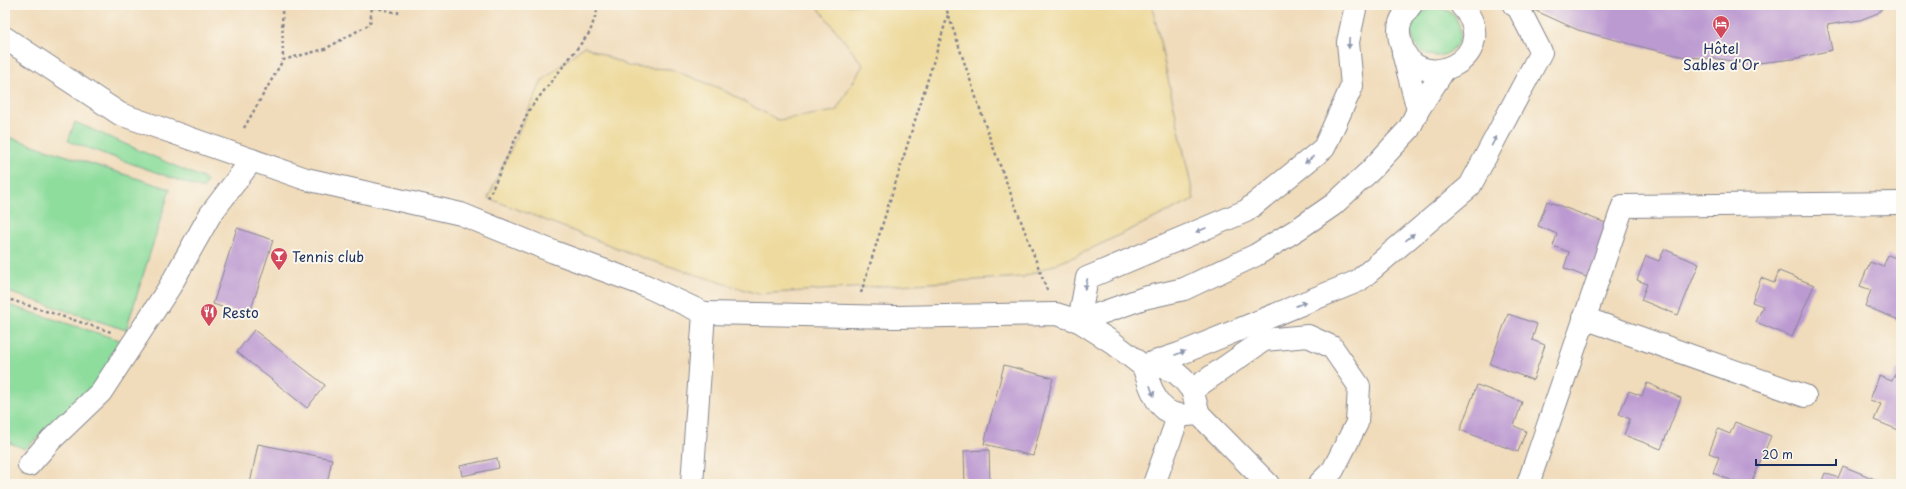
<svg xmlns="http://www.w3.org/2000/svg" width="1906" height="489" viewBox="0 0 1906 489" font-family="'Playpen Sans',sans-serif">
<style>
.green{fill:#8edd9d;stroke:#54867e}
.sand{fill:#eeda9e;stroke:#84847e}
.building{fill:#bb99d1}
.lines{fill:none;stroke-linecap:round;stroke-linejoin:round}
.minor-casing{stroke:#86858c;stroke-width:24}
.path{stroke:#86858c;stroke-width:2.5;stroke-dasharray:3 3;stroke-linecap:butt}
.minor{stroke:#fff;stroke-width:22}
.oneway{fill:#8d97ae}
.labels{text-anchor:middle;dominant-baseline:central;stroke-width:4;stroke-linejoin:round;paint-order:stroke}
.poi-label{font-size:14px;fill:#1b2f5e;stroke:#fbf7ec;text-anchor:start}
</style>
<rect width="100%" height="100%" fill="#fbf7ec"/>
<filter id="ink" filterUnits="userSpaceOnUse"><feTurbulence type="fractalNoise" baseFrequency=".025" numOctaves="2"/><feDisplacementMap in="SourceGraphic" scale="8" xChannelSelector="R" yChannelSelector="G"/><feConvolveMatrix kernelMatrix="1 2 1 2 8 2 1 2 1" color-interpolation-filters="sRGB"/></filter>
<filter id="wash" filterUnits="userSpaceOnUse"><feTurbulence type="fractalNoise" baseFrequency=".012" numOctaves="4" result="noise"/><feDisplacementMap in="SourceGraphic" scale="16" xChannelSelector="R" yChannelSelector="G"/><feGaussianBlur stdDeviation="0.9" result="paint"/><feColorMatrix in="noise" values="0 0 0 0 0 0 0 0 0 0 0 0 0 0 0 0 0 1.4 0 .05"/><feComposite in="paint" operator="in"/></filter>
<g filter="url(#wash)">
<rect width="100%" height="100%" fill="#f0dbba"/>
<g class="green">
<circle cx="1436" cy="32" r="24"/>
<path d="M75,122L207,180L203,189L68,141Z"/>
<path d="M5,136L170,189L126,330L5,291Z"/>
<path d="M5,304L126,342L91,390L25,449L5,441Z"/>
</g>
<path class="sand" d="M816,5H1152L1194,199L1076,256L1023,277L758,294L643,258L488,198L542,81L584,46L630,67L670,69L719,88L778,120L836,111L863,65Z"/>
<g id="blocks">
<g class="building">
<path d="M1523,5H1885L1878,13L1860,20L1827,25L1832,50L1793,59L1750,64L1719,59L1685,57L1646,48L1578,30Z"/>
<path d="M1547,201L1611,225L1591,279L1564,268L1569,252L1553,246L1557,234L1538,226Z"/>
<path d="M237,228L273,240L249,316L213,304Z"/>
<path d="M1664,249L1699,264L1678,315L1641,300L1647,284L1637,280L1646,256L1659,261Z"/>
<path d="M1888,255L1901,260V321L1865,306L1871,290L1860,286L1870,262L1883,267Z"/>
<path d="M1779,271L1814,285L1792,337L1756,322L1763,306L1752,302L1761,278L1774,283Z"/>
<path d="M1508,314L1537,324L1532,340L1545,345L1533,380L1490,364Z"/>
<path d="M254,330L325,385L307,408L237,352Z"/>
<path d="M1004,365L1053,378L1033,456L984,444Z"/>
<path d="M1897,369L1901,370V431L1874,420L1881,404L1870,400L1879,376L1892,381Z"/>
<path d="M1647,383L1681,398L1661,449L1624,435L1630,419L1619,414L1629,391L1642,396Z"/>
<path d="M1477,385L1522,402L1514,426L1526,431L1518,452L1460,430Z"/>
<path d="M1735,422L1771,436L1751,484H1740L1713,473L1719,457L1709,453L1718,429L1730,434Z"/>
<path d="M258,444L332,459L327,484H250Z"/>
<path d="M989,450L990,484H965L964,451Z"/>
<path d="M497,458L499,468L462,476L460,466Z"/>
<path d="M1843,466L1877,480L1876,484H1821L1825,473L1838,478Z"/>
</g>
</g>
</g>
<g filter="url(#ink)">
<use href="#blocks" fill-opacity="0" stroke="#86858c" stroke-width="1"/>
<g class="lines">
<defs>
<g id="minor">
<path d="M1356,5L1348,42L1352,86L1324,148L1246,211L1087,278L1079,321L1112,342L1143,366L1179,354L1358,281L1470,186L1541,52L1518,7L1514,5"/>
<path d="M1411,5C1400,19 1396,26 1401,44C1416,100 1508,57 1461,5"/>
<path d="M5,38L120,114L306,179L461,214L554,252L644,285L704,313L692,484"/>
<path d="M1403,53L1418,110"/>
<path d="M704,313L895,317L1056,314L1079,321L1144,298L1184,289L1256,255L1298,229L1333,205L1371,170L1409,129L1418,110L1444,70"/>
<path d="M1584,318L1805,396"/>
<path d="M1192,390L1264,340L1308,336L1332,347L1359,386L1357,423L1333,470L1319,484"/>
<path d="M1199,414C1193,414 1186,416 1180,415C1156,413 1150,385 1143,366L1162,367L1175,372L1183,379L1192,390L1199,414L1268,484"/>
<path d="M29,465L51,440L101,392L169,288L210,215L252,160"/>
<path d="M1154,484L1179,415"/>
<path d="M1528,484L1623,206L1901,203"/>
</g>
</defs>
<use href="#minor" class="minor-casing"/>
<g class="path">
<path d="M282,5L283,60"/>
<path d="M945,5L989,136L1047,290"/>
<path d="M244,128L283,60L325,49L370,24L372,7L398,13V5"/>
<path d="M488,198L529,110L590,32L599,5"/>
<path d="M861,293L948,15"/>
<path d="M5,298L111,332"/>
</g>
<use href="#minor" class="minor"/>
</g>
<defs><path id="oneway-solid" d="M-6-.8H1V-3.2L6.5 0L1 3.2V.8H-6Z"/></defs>
<g class="oneway">
<use href="#oneway-solid" transform="translate(1349 43) rotate(92)"/>
<use href="#oneway-solid" transform="translate(1494 141) rotate(-62)"/>
<use href="#oneway-solid" transform="translate(1309 160) rotate(141)"/>
<use href="#oneway-solid" transform="translate(1201 230) rotate(157)"/>
<use href="#oneway-solid" transform="translate(1410 237) rotate(-40)"/>
<use href="#oneway-solid" transform="translate(1086 284) rotate(105)"/>
<use href="#oneway-solid" transform="translate(1301 304) rotate(-22)"/>
<use href="#oneway-solid" transform="translate(1180 353) rotate(-21)"/>
<use href="#oneway-solid" transform="translate(1152 391) rotate(70)"/>
</g>
</g>
<defs>
<symbol id="hotel-pin" viewBox="-11 -11 22 30"><path d="M0 17L-7.5 6A9.5 9.5 0 1 1 7.5 6Z" fill="#d1495b" stroke="#fbf7ec"/><path d="M-6-4.5h1.5V1H6V5H4.5V3h-9V5H-6ZM-4 0a1.8 1.8 0 1 1 3.6 0ZM.5 0V-2.5h3Q6-2.5 6 0Z" fill="#fff"/></symbol>
<symbol id="bar-pin" viewBox="-11 -11 22 30"><path d="M0 17L-7.5 6A9.5 9.5 0 1 1 7.5 6Z" fill="#d1495b" stroke="#fbf7ec"/><path d="M-6-5H6L.8 .8V4.5H3.5V6h-7V4.5H-.8V.8Z" fill="#fff"/></symbol>
<symbol id="restaurant-pin" viewBox="-11 -11 22 30"><path d="M0 17L-7.5 6A9.5 9.5 0 1 1 7.5 6Z" fill="#d1495b" stroke="#fbf7ec"/><path d="M-5-6h1v4h1v-4h1v4h1v-4h1v5L-1.5 .5V6h-2V.5L-5-1ZM5-6V6H3V1.5H1.5Q1.5-4 5-6Z" fill="#fff"/></symbol>
</defs>
<g fill-rule="evenodd">
<use href="#hotel-pin" x="1711" y="14" width="20" height="27"/>
<use href="#bar-pin" x="269" y="246" width="20" height="27"/>
<use href="#restaurant-pin" x="199" y="302" width="20" height="27"/>
</g>
<g class="labels">
<g class="poi-label">
<text x="1721" y="48" text-anchor="middle">Hôtel<tspan x="1721" dy="16">Sables d'Or</tspan></text>
<text x="292" y="256">Tennis club</text>
<text x="222" y="312">Resto</text>
</g>
</g>
<rect width="1906" height="489" fill="none" stroke="#fbf7ec" stroke-width="20"/>
<path d="M1756 459v6h80v-6" fill="none" stroke="#1b2f5e" stroke-width="2"/>
<text x="1762" y="459" font-size="12" fill="#1b2f5e" stroke="#fbf7ec" stroke-width="3" paint-order="stroke">20 m</text>
</svg>
